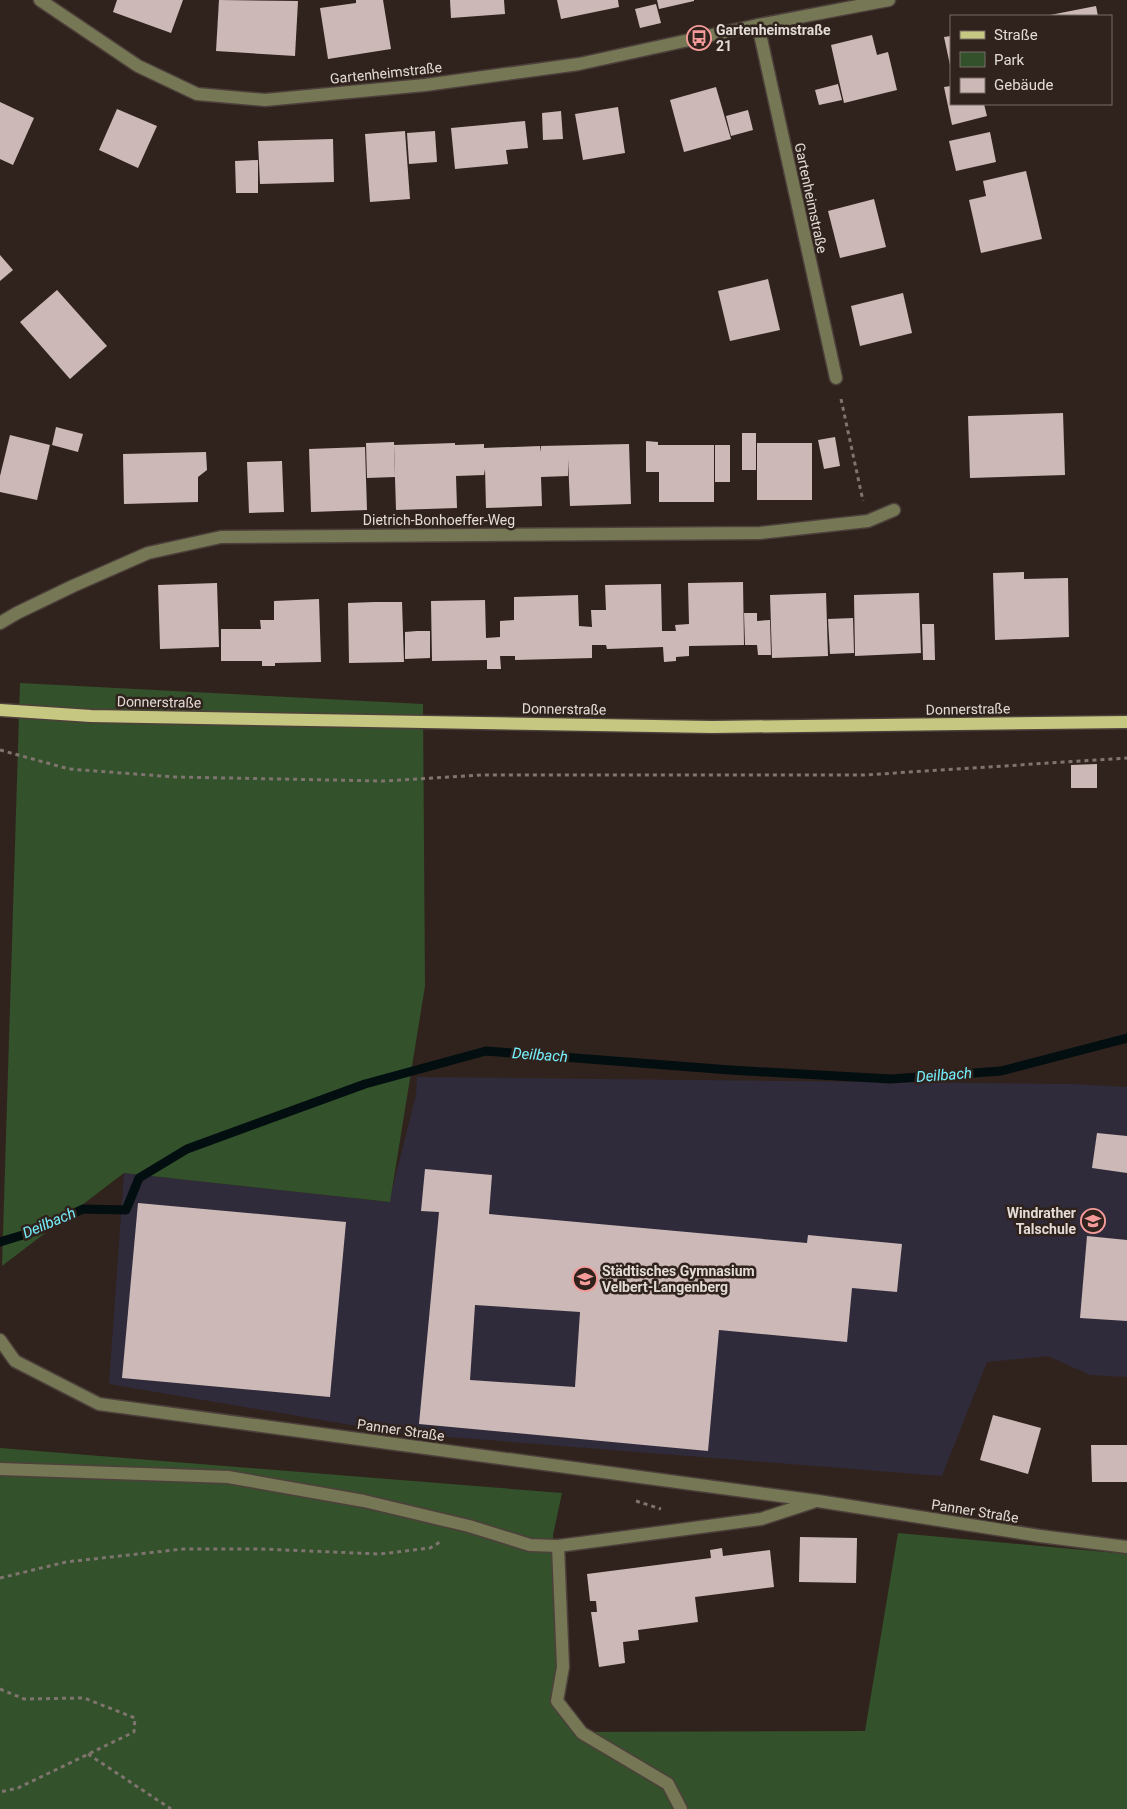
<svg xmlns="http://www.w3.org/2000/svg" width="1127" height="1809" viewBox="0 0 1127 1809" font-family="Roboto,sans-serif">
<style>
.education{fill:#302b3b}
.green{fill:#33512a}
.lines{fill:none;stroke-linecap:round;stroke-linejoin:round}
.stream{stroke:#020e10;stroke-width:9}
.building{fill:#ccb9b7;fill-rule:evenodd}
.minor-casing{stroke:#4d403b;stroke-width:15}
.major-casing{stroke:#4d403b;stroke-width:15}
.path{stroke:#7f746e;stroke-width:3;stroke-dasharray:4 4;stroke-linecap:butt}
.minor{stroke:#757755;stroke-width:12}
.major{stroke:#c6c881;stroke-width:12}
.labels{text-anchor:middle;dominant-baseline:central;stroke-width:5;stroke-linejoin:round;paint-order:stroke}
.poi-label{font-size:14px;font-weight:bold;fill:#e3dbd6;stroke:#30231d;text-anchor:start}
.street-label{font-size:14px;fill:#e3dbd6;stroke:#30231d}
.water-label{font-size:15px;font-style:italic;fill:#75f0fe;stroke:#30231d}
</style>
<rect width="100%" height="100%" fill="#30231d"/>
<path class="education" d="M417,1077L1071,1084L1127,1087V1377L1090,1375L1048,1356L987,1362L942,1476L398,1433L109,1384L124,1173L389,1202L416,1095Z"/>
<g class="green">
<path d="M20,683L423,704L425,986L390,1202L124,1173L2,1266Z"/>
<path d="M0,1448L562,1493L553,1535L560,1670L555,1701L578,1732L865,1731L898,1533L1127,1554V1809H0Z"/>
</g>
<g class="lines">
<path class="stream" d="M0,1242L36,1231L83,1209L126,1210L139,1178L187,1149L365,1084L486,1051L730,1070L891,1079L1001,1071L1127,1038"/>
</g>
<g class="building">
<path d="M117,0H183L171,33L113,12Z"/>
<path d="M219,0L298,1L295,56L216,51Z"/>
<path d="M356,0H383L391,49L328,59L320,8L356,3Z"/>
<path d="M450,0H504L505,14L451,18Z"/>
<path d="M557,0H618L619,7L561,19Z"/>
<path d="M657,0H694V1L659,9Z"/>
<path d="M656,4L661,23L640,28L635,9Z"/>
<path d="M1096,6L1098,16H1050V15Z"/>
<path d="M872,35L877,55L888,52L897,90L844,103L831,45Z"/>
<path d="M951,36V65H950L944,37Z"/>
<path d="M838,84L842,100L819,105L815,90Z"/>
<path d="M951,86V104H984L987,116L952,125L944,87Z"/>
<path d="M716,87L731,139L684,152L670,100Z"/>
<path d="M0,102L34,118L13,165L0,159Z"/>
<path d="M618,107L625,153L583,160L575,114Z"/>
<path d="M117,109L157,126L138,168L99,150Z"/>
<path d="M748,110L753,130L731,136L726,116Z"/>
<path d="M561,111L563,139L543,140L542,113Z"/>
<path d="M525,121L528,148L506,150L508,164L455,169L451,128Z"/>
<path d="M405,131L410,199L370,202L365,134Z"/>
<path d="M435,131L437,162L409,164L407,133Z"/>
<path d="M990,132L996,162L956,171L949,141Z"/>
<path d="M333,139L334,182L260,184L258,141Z"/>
<path d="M258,160V193H236L235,161Z"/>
<path d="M1026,171L1042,239L981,253L969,200L986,196L983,181Z"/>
<path d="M874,199L886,247L840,258L828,211Z"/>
<path d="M0,255L13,270L0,281Z"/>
<path d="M768,279L780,330L730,341L718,291Z"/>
<path d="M57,290L107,346L70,379L20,322Z"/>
<path d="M903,293L912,333L860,346L851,306Z"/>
<path d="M1063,413L1065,475L970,478L968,416Z"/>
<path d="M56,427L83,434L78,452L52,445Z"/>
<rect x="742" y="433" width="14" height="37"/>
<path d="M10,435L50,445L37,500L0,492V476Z"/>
<path d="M835,437L840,466L824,469L818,440Z"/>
<path d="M646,441L658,442V445H714V502H659V472H646Z"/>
<path d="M394,442L395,477L367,478L366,443Z"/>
<path d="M455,443V445L484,444V448L540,446V452L541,446L629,444L631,504L570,506L568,459V476L541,477L542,506L486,508L485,469L484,475L456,476L457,508L396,510L394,445Z"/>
<rect x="757" y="443" width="55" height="57"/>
<rect x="715" y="445" width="15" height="37"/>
<path d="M365,447L367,510L311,512L309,449Z"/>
<path d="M206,452L207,470L198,477V502L124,504L123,454Z"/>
<path d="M282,461L284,512L249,513L247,462Z"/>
<path d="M1024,572V579L1068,578L1069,637L995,640L993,573Z"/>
<path d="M743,582L744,645L689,646V656L676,657V661L664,662L663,647L607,649L606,645H592V658L515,660V656H500L501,669H487V660L432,661L431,601L485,600L486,638L500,637V621L514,620V597L578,595L579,626L592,627L591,610H606L605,585L661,584L662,631H676L675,625L689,624L688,583Z"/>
<path d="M217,583L219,647L160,649L158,585Z"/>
<path d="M826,593L828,656L772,658L770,595Z"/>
<path d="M919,593L921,653L855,656L854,595Z"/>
<path d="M319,599L321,662L275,663V666H262V661H221V629H261L260,620H274V601Z"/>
<path d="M375,602H402L404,662L349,663L348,603Z"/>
<path d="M744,613H757V621L770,620L771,655H758L757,645H745Z"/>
<path d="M853,618L854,653L830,654L828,619Z"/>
<path d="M922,624H934L935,660H923Z"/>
<path d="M417,631H430V658L405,659V632Z"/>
<path d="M1097,764V788H1071V765Z"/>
<path d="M1097,1133L1127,1136V1173L1092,1168Z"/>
<path d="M425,1169L492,1175L489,1214L807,1243L808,1235L902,1244L897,1292L852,1288L847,1342L719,1330L708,1451L419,1424L439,1212L421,1211ZM475,1305L580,1312L575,1387L470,1380Z"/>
<path d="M138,1203L346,1222L330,1397L122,1378Z"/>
<path d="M1087,1236L1127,1240V1321L1080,1318Z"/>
<path d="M993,1415L1041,1428L1028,1474L980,1460Z"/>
<path d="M1091,1445H1127V1482H1092Z"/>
<path d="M800,1537L857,1538L856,1583L799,1582Z"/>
<path d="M722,1548L723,1556L770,1550L774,1587L695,1597L698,1622L638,1630L639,1640L623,1642L625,1663L599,1667L591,1612H597L596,1601H590L587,1574L711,1558L710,1550Z"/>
</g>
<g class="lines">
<defs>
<g id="minor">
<path d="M40,0L138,66L197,94L265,100L425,85L579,64L758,25L889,0"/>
<path d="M758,25L836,378"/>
<path d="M0,623L17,613L73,586L148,553L221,537L760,533L868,521L894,510"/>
<path d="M0,1340L15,1361L99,1404L818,1501L1040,1536L1127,1547"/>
<path d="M0,1469L228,1477L364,1501L469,1526L530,1545L558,1546L761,1519L813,1502"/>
<path d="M558,1546L563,1667L557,1701L582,1733L668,1784L681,1809"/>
</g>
<path id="major" d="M0,710L91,716L712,727L1127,722"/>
</defs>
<use href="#minor" class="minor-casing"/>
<use href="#major" class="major-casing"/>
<g class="path">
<path d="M841,399L863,501"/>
<path d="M0,750L69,769L175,777L383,781L482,775H864L1127,758"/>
<path d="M636,1501L661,1509"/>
<path d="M0,1578L66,1562L183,1549H261L380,1554L430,1548L440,1542"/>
<path d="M0,1689L24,1699L84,1698L135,1718L134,1732L18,1788L0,1792"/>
<path d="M88,1754L171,1809"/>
</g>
<use href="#minor" class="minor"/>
<use href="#major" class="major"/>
</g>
<defs>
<symbol id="bus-ring" viewBox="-11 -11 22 22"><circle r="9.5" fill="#30231d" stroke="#f59b9a" stroke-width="1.5"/><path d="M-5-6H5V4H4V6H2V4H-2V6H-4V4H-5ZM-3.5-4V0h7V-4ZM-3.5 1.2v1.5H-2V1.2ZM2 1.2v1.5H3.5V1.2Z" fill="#f59b9a"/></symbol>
<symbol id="school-ring" viewBox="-11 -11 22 22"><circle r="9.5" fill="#30231d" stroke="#f59b9a" stroke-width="1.5"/><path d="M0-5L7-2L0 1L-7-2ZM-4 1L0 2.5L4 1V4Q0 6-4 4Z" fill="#f59b9a"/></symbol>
</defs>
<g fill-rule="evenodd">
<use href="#bus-ring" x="685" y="24" width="28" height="28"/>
<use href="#school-ring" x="1079" y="1207" width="28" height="28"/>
<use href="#school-ring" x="571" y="1265" width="28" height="28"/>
</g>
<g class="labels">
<g class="poi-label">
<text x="716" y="30">Gartenheimstraße<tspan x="716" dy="16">21</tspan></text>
<text x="1076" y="1213" text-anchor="end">Windrather<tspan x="1076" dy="16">Talschule</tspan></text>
<text x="602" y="1271">Städtisches Gymnasium<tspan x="602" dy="16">Velbert-Langenberg</tspan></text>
</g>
<g class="street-label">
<text transform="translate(386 73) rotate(-6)">Gartenheimstraße</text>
<text transform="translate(811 198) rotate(78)">Gartenheimstraße</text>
<text x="439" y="520">Dietrich-Bonhoeffer-Weg</text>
<text transform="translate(159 702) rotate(1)">Donnerstraße</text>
<text transform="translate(564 709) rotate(1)">Donnerstraße</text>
<text transform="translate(968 709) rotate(-1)">Donnerstraße</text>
<text transform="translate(401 1430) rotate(8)">Panner Straße</text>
<text transform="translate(975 1511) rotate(9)">Panner Straße</text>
</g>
<g class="water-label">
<text transform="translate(540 1055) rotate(4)">Deilbach</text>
<text transform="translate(944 1075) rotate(-4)">Deilbach</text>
<text transform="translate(49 1223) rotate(-23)">Deilbach</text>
</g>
</g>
<rect x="950" y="15" width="162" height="90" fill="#30231d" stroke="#786d67"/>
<rect x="960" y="31" width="25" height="8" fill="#c6c881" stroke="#786d67"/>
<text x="994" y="40" font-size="15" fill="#e3dbd6">Straße</text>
<rect x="960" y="52" width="25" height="15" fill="#33512a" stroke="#786d67"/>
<text x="994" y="65" font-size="15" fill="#e3dbd6">Park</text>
<rect x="960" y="78" width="25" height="15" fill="#ccb9b7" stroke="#786d67"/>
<text x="994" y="90" font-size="15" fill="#e3dbd6">Gebäude</text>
</svg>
